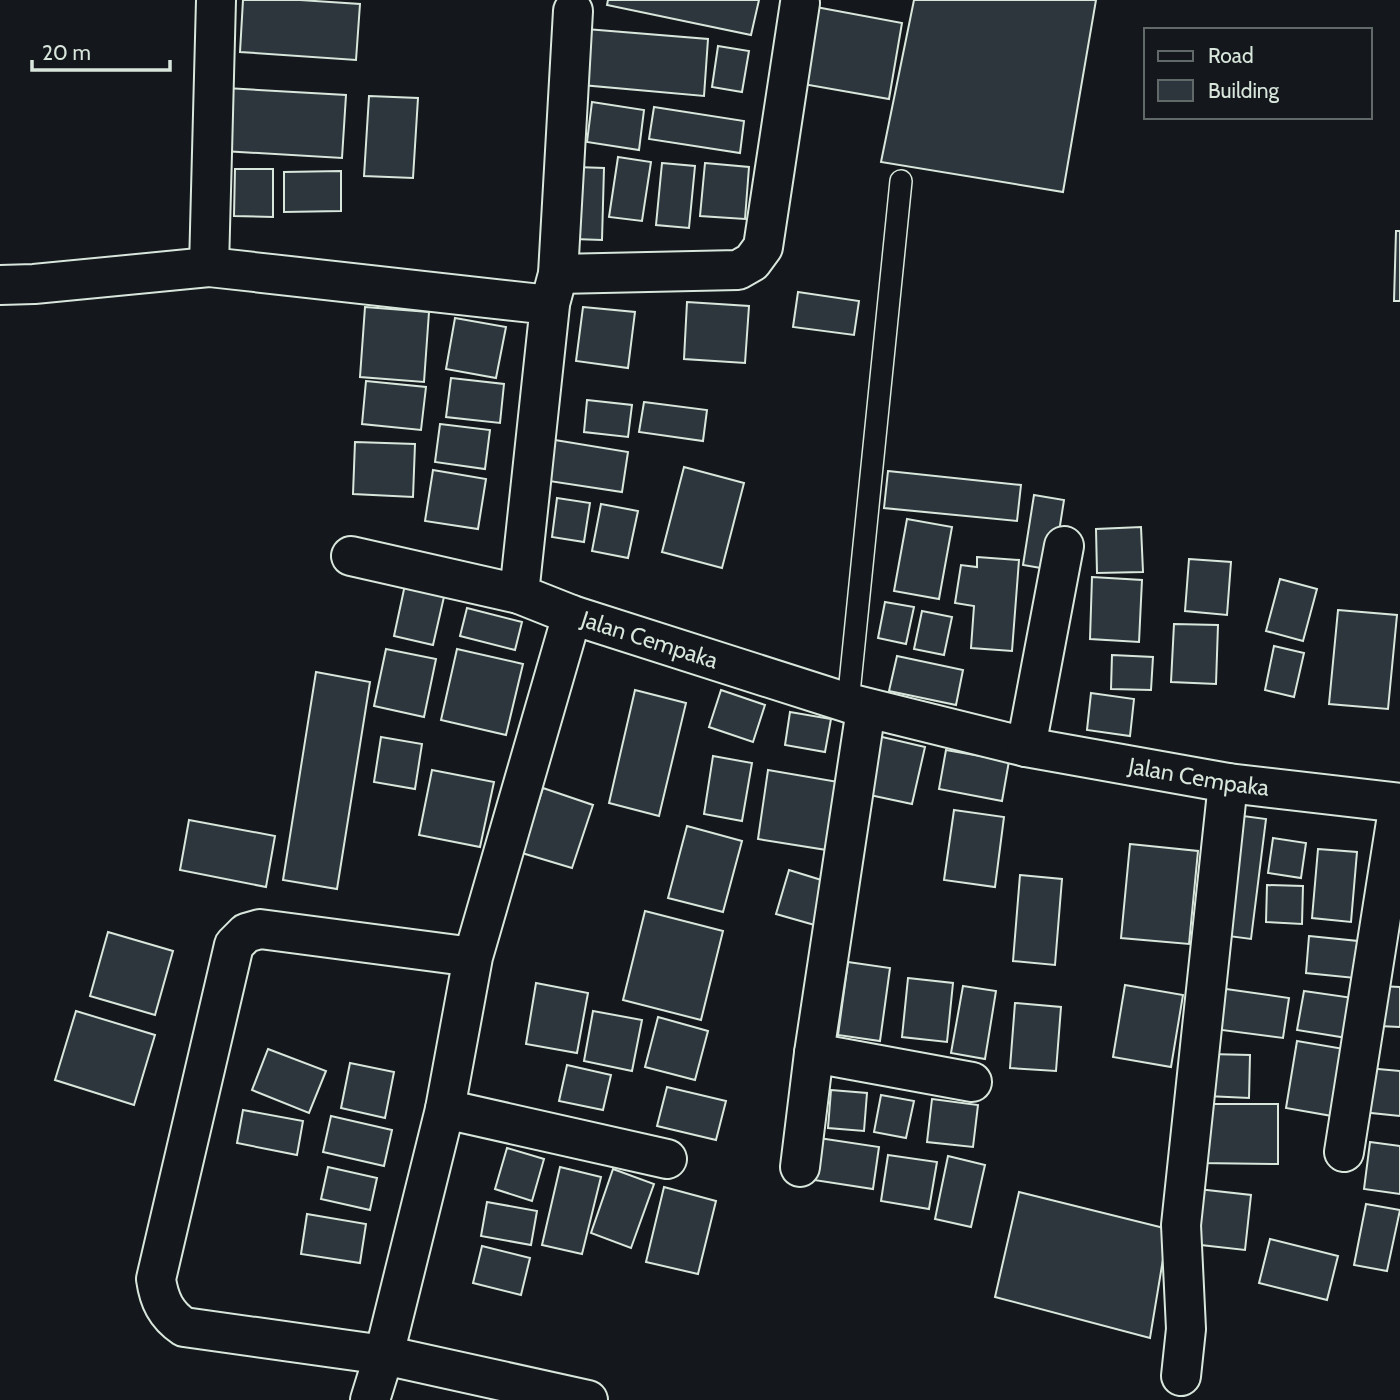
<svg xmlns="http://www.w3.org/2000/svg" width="1400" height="1400" viewBox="0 0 1400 1400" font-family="Cabin,sans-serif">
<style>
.building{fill:#2c363c;stroke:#d8e6dc;stroke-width:2}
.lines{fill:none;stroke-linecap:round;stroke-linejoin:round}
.lane-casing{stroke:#d8e6dc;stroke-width:24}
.street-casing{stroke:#d8e6dc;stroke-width:42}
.lane{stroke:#14181c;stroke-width:21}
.street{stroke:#14181c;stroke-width:38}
.labels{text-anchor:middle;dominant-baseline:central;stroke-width:5;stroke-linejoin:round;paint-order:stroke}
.street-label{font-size:23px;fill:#d8e6dc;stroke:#14181c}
</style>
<rect width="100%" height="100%" fill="#14181c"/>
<g class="building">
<path d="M243,0H300L360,4L356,60L240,52Z"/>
<path d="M608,0H759L751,35L607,5Z"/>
<path d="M914,0H1096L1063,192L881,162Z"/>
<path d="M816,7L902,23L889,99L803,84Z"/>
<path d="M586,29L708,39L704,96L582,85Z"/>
<path d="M718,46L749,51L742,92L712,87Z"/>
<path d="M226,88L346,95L342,158L223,151Z"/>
<path d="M369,96L418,98L413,178L364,176Z"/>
<path d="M592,102L644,110L639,150L587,142Z"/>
<path d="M654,107L744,121L740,153L649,139Z"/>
<path d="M618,157L651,162L642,221L609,217Z"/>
<path d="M662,163L695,166L689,228L656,225Z"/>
<path d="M705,163L749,167L745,219L700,216Z"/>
<path d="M576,167L604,168L602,240L574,239Z"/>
<path d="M235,169H273V217L234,216Z"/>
<path d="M341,171V211L284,212V172Z"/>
<path d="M1396,231H1400V301H1394Z"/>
<path d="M798,292L859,301L854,335L793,327Z"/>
<path d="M687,302L749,306L745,363L684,359Z"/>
<path d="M365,307L429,312L424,382L360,377Z"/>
<path d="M583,307L635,312L628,368L576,361Z"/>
<path d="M455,318L506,327L496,378L446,369Z"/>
<path d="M451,378L504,384L500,423L446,417Z"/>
<path d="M366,381L426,387L421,430L362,424Z"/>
<path d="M587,400L632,405L628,437L584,432Z"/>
<path d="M644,402L707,410L703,441L639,432Z"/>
<path d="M440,424L490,430L485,469L435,462Z"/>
<path d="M555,440L628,452L622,492L549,481Z"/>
<path d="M355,442L415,444L413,497L353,494Z"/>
<path d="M684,467L744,483L722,568L662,552Z"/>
<path d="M433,470L486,479L478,529L425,521Z"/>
<path d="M888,471L1021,485L1017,521L884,508Z"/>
<path d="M1034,495L1064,500L1053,570L1023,565Z"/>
<path d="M557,498L590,503L584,542L552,537Z"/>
<path d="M601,504L638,511L628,558L592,551Z"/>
<path d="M907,519L952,527L939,599L894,591Z"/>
<path d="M1141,527L1143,572L1097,573L1096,529Z"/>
<path d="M977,557L1019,560L1012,651L971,648L974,606L955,603L961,565L977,567Z"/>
<path d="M1189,559L1231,562L1227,615L1185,611Z"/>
<path d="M1092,577L1142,580L1139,642L1090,639Z"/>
<path d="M1280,579L1317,589L1303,641L1266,631Z"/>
<path d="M406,580L446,588L433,645L394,636Z"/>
<path d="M885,602L914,607L906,644L878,638Z"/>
<path d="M467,608L522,622L515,650L460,636Z"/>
<path d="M1338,610L1397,615L1388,709L1329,704Z"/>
<path d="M922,611L952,617L944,655L914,649Z"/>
<path d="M1174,624L1218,625L1216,684L1171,682Z"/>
<path d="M1274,646L1304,653L1294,697L1265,690Z"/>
<path d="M386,649L436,659L424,717L374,706Z"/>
<path d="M457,649L523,664L506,735L441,720Z"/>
<path d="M1112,655L1153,657L1151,690L1111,689Z"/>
<path d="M897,656L963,670L956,705L889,691Z"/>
<path d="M316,672L370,682L337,889L283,880Z"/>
<path d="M635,690L686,703L659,816L609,803Z"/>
<path d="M721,690L765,705L753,742L709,727Z"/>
<path d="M1091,693L1134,699L1130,736L1087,730Z"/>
<path d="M790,712L831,719L825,752L785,745Z"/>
<path d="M878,736L925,747L912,804L865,794Z"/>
<path d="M381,737L422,744L415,789L374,782Z"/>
<path d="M946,750L1009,761L1002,801L939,789Z"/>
<path d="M713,756L752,763L742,821L704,814Z"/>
<path d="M432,770L494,782L480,847L419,835Z"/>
<path d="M768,770L844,783L833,851L758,839Z"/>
<path d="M543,788L593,805L572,868L522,853Z"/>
<path d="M954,810L1004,817L995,887L944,880Z"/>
<path d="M1228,814L1266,819L1251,939L1213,934Z"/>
<path d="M189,820L275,836L266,887L180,870Z"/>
<path d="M687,826L742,841L723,912L668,898Z"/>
<path d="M1273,838L1306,843L1301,878L1268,873Z"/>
<path d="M1130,844L1198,851L1189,944L1121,938Z"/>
<path d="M1318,849L1357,852L1351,922L1312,918Z"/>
<path d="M789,870L831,883L818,926L776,914Z"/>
<path d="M1020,875L1062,879L1055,965L1013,961Z"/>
<path d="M1267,885L1303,886L1302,924L1266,922Z"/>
<path d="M645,911L723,931L701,1020L623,1000Z"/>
<path d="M108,932L173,951L155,1015L90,996Z"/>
<path d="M1309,936L1358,941L1355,978L1306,973Z"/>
<path d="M848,962L890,968L880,1041L838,1035Z"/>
<path d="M908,978L953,983L947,1042L902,1037Z"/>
<path d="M536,983L588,993L577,1053L526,1044Z"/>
<path d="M1125,985L1183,995L1171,1067L1113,1057Z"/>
<path d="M963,986L996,991L985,1059L951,1053Z"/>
<path d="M1380,986L1400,987V1027L1379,1026Z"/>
<path d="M1219,988L1289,998L1283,1038L1214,1029Z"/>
<path d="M1304,991L1353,998L1347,1038L1297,1030Z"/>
<path d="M1015,1003L1061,1007L1056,1071L1010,1068Z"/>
<path d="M76,1011L155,1035L134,1105L55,1080Z"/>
<path d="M593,1011L642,1020L632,1071L584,1061Z"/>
<path d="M658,1017L708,1031L695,1080L645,1067Z"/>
<path d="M1297,1041L1344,1049L1332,1116L1286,1108Z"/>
<path d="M268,1049L326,1071L309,1113L252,1090Z"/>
<path d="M1209,1054L1250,1055L1249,1098L1207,1096Z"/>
<path d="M350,1063L394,1072L385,1118L341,1108Z"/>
<path d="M567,1065L611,1075L603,1110L559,1101Z"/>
<path d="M1367,1068L1400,1071V1116L1362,1112Z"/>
<path d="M667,1087L726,1101L716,1140L657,1126Z"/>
<path d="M831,1090L867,1093L864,1131L828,1128Z"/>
<path d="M881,1095L914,1101L906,1138L874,1132Z"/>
<path d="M932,1099L978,1105L973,1147L927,1142Z"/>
<path d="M1201,1104H1278V1164L1200,1163Z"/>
<path d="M243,1110L303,1121L297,1155L237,1143Z"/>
<path d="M331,1116L392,1130L384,1166L323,1152Z"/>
<path d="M819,1138L879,1147L873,1189L814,1180Z"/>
<path d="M1370,1142L1400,1146V1194L1364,1189Z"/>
<path d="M507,1148L544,1159L532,1201L495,1189Z"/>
<path d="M888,1155L937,1162L929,1209L881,1201Z"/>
<path d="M948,1156L985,1165L971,1227L935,1219Z"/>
<path d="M328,1167L377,1178L370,1210L321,1199Z"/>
<path d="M560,1167L601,1177L582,1254L542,1245Z"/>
<path d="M613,1169L654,1184L631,1248L591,1233Z"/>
<path d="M664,1187L716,1201L698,1274L646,1262Z"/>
<path d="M1189,1188L1251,1195L1245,1250L1183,1243Z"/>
<path d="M1019,1192L1168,1229L1150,1338L995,1297Z"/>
<path d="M487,1202L537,1211L531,1245L481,1236Z"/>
<path d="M1366,1204L1400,1210L1387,1271L1354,1265Z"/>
<path d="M307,1214L366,1224L360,1263L301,1254Z"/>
<path d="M1270,1239L1338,1256L1327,1300L1259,1283Z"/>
<path d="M482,1246L530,1258L521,1295L473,1283Z"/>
</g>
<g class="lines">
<defs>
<path id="lane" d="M848,703L901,181"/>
<g id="street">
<path d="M209,267L216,0"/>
<path d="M558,274L738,270L752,262L763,247L800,3"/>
<path id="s1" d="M0,285L34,284L209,267L550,305L519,594L572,615L848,703L1026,747L1228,783L1400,803"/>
<path d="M551,300L558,274L573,11"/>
<path d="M351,556L519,594"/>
<path d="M1026,747L1064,546"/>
<path d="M473,957L260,929L246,933L234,945L156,1279C159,1300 166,1315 184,1327L384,1355L445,1109L473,957L572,615"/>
<path d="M814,1053L972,1082"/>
<path d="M445,1109L667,1159"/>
<path d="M1344,1152L1399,803"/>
<path d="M800,1167L814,1053L866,709"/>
<path d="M1181,1376L1186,1329L1181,1225L1228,783"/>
<path d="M370,1400L384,1355L588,1400"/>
</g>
</defs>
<use href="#lane" class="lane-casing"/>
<use href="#street" class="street-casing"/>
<use href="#lane" class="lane"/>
<use href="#street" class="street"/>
</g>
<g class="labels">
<g class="street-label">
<text stroke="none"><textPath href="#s1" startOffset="982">Jalan Cempaka</textPath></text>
<text stroke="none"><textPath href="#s1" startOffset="1549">Jalan Cempaka</textPath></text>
</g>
</g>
<rect x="1144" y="28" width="228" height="91" fill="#14181c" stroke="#626a69" stroke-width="2"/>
<rect x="1158" y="51" width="35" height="10" fill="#14181c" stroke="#626a69" stroke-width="2"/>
<text x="1208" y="63" font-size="21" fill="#d8e6dc">Road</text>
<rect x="1158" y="80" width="35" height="21" fill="#2c363c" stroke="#626a69" stroke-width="2"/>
<text x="1208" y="98" font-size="21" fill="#d8e6dc">Building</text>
<path d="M32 60v10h138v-10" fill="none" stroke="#d8e6dc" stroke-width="3.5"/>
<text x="42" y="60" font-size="21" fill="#d8e6dc" stroke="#14181c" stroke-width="5" paint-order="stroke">20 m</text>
</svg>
